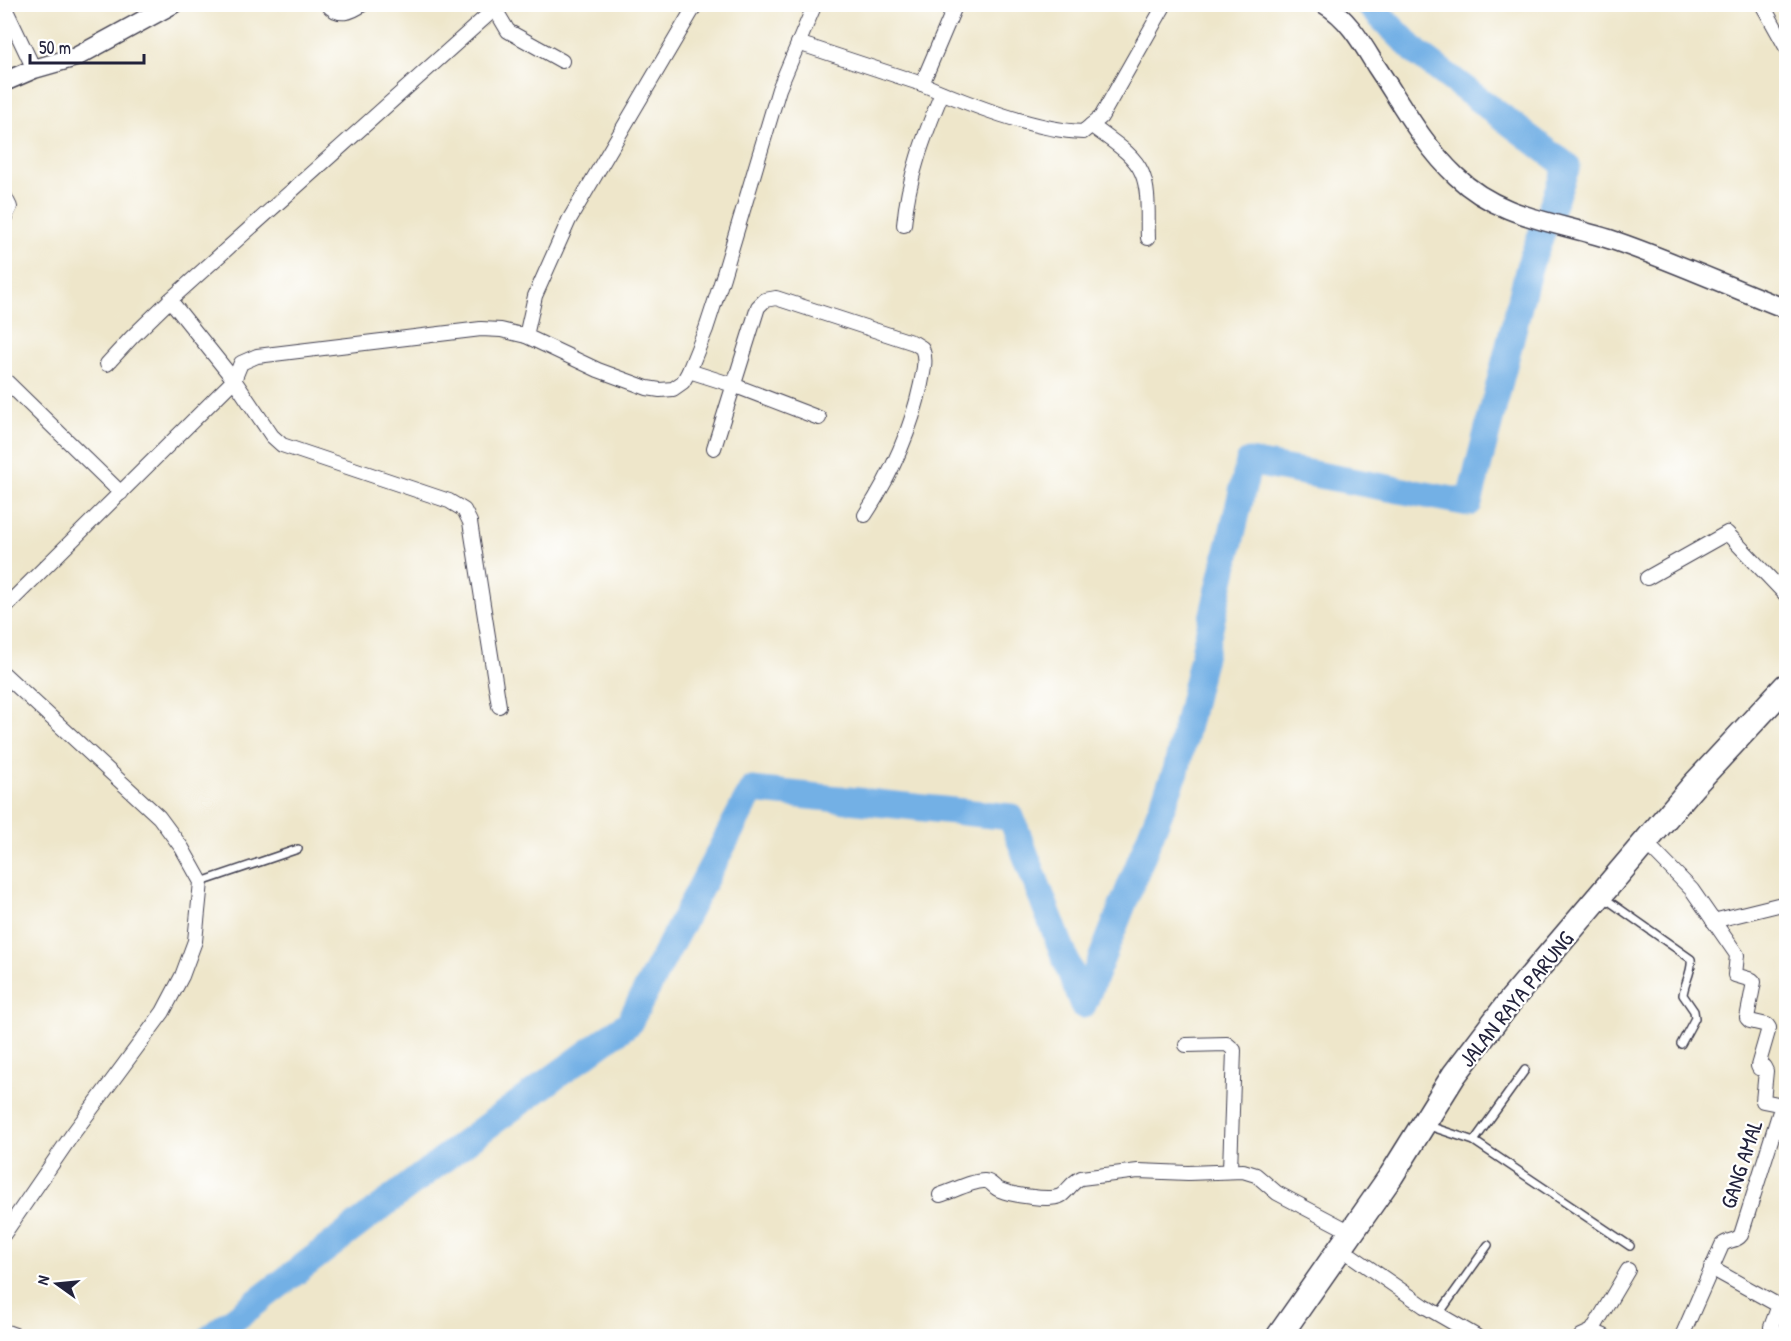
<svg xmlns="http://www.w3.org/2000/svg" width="1791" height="1341" viewBox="0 0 1791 1341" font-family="'Patrick Hand',sans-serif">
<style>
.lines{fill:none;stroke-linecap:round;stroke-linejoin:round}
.river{stroke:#73b0e5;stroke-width:27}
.lane-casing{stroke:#413f50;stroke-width:10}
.street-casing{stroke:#413f50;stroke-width:16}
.secondary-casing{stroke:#413f50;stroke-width:21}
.highway-casing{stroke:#413f50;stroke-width:27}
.lane{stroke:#fff;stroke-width:7}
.street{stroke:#fff;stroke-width:14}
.secondary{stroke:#fff;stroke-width:18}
.highway{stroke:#fff;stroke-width:24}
.labels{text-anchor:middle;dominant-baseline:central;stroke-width:4.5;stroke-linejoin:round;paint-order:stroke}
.street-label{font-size:22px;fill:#22223b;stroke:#fff}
</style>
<rect width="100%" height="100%" fill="#fff"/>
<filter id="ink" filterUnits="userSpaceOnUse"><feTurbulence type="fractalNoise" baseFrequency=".0167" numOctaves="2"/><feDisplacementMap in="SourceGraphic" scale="12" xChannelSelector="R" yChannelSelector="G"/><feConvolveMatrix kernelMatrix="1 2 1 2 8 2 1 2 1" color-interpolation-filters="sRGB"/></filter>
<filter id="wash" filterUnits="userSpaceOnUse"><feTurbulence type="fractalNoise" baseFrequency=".008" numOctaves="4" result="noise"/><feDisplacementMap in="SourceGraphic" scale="24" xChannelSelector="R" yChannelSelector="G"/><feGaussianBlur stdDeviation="1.35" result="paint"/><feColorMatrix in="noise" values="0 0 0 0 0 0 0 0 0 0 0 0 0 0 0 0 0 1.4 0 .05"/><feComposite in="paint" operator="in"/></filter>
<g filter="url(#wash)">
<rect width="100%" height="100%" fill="#eee6ca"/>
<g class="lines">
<path class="river" d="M212,1336L479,1132L629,1023L752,790L1011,817L1083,1005L1176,771L1249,462L1469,503L1529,267L1567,166L1417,53L1368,4"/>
</g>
</g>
<g filter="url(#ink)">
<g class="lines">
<defs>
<g id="lane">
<path d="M201,882L298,849"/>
<path d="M1603,897L1691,959C1693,971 1684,983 1683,995L1694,1011L1695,1018L1681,1044"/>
<path d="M1435,1128L1474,1141L1630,1246"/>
<path d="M1474,1141L1525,1070"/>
<path d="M1439,1314L1488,1245"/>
</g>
<g id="street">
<path d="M327,4C338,17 351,13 363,4"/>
<path d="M1762,4L1786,47"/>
<path d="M4,6L34,69"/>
<path d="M495,9L508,31L562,61"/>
<path d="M798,43L922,84L956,4"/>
<path d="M922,84C968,104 1033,130 1083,132L1101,117L1165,4"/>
<path d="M1091,125C1108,139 1133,152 1142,173C1150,192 1147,218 1148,238"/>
<path d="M4,195L10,207L4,219"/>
<path d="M904,225C908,178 924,136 942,93"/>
<path d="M170,300L234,380L241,363L257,356L481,329L501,330L526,336L598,370L647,388L660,390L673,389L683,382L689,371L706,329L723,277L779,89L815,4"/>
<path d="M526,336L535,296L569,220L696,4"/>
<path d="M107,364L132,337L170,300L500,4"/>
<path d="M689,371L733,385L819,418"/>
<path d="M4,379L121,493"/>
<path d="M714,448L758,307L765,300L776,298L914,343L922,348C927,360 923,372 921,384C911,431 891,475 865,515"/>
<path d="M1647,578L1727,533L1786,595"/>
<path d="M4,608L234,380L272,436L282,445L449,501L464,510L470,522L499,706"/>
<path d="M4,674L159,817L182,848L201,882L195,941L182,976L163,1012L72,1135L4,1234"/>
<path d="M1653,850L1692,890L1737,955L1735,975L1752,980L1754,982L1747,1018L1750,1021L1767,1025L1769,1028L1758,1066L1759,1068L1764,1067L1766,1071L1763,1101L1778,1104L1781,1108L1741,1235C1736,1242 1728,1239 1722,1245L1682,1336"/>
<path d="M1713,921L1786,903"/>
<path d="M1186,1045L1227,1044L1234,1050L1230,1170"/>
<path d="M940,1195C951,1192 974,1180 985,1181C991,1181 994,1188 1000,1190C1012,1195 1049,1201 1060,1196C1067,1193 1070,1183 1081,1178L1138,1171L1188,1173L1243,1171L1256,1175L1277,1193L1353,1233"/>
<path d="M1352,1256L1424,1306L1476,1336"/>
<path d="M1711,1268L1776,1304L1778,1308L1771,1327L1781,1336"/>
<path d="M4,1331L18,1336"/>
<path d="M1592,1331L1628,1270"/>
<path d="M1581,1336L1592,1331L1604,1336"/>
</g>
<g id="secondary">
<path d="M1324,4C1348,18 1362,43 1376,66C1401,103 1423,145 1456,176C1501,220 1562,222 1618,242C1675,262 1730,287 1786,309"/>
<path d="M4,82L34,69L76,57L173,4"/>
</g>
<path id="highway" d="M1279,1336L1391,1176L1454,1075L1511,1000L1693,786L1786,686"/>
</defs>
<use href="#lane" class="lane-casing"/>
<use href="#street" class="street-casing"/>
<use href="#secondary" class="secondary-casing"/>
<use href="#highway" class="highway-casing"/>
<use href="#lane" class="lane"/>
<use href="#street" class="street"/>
<use href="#secondary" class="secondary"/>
<use href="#highway" class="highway"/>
</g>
</g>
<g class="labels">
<g class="street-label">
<text transform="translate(1516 999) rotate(-51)">JALAN RAYA PARUNG</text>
<text transform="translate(1741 1164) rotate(-72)">GANG AMAL</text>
</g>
</g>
<rect width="1791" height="1341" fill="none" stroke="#fff" stroke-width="24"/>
<g transform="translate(57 1284) rotate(285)" stroke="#ffffff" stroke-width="4.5" paint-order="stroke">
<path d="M0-4.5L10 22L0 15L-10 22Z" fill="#22223b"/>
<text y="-9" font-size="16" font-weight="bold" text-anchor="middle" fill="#22223b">N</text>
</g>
<path d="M30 54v9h114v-9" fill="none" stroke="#22223b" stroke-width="3"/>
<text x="39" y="54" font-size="18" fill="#22223b" stroke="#ffffff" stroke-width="4.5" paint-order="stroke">50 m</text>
</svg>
